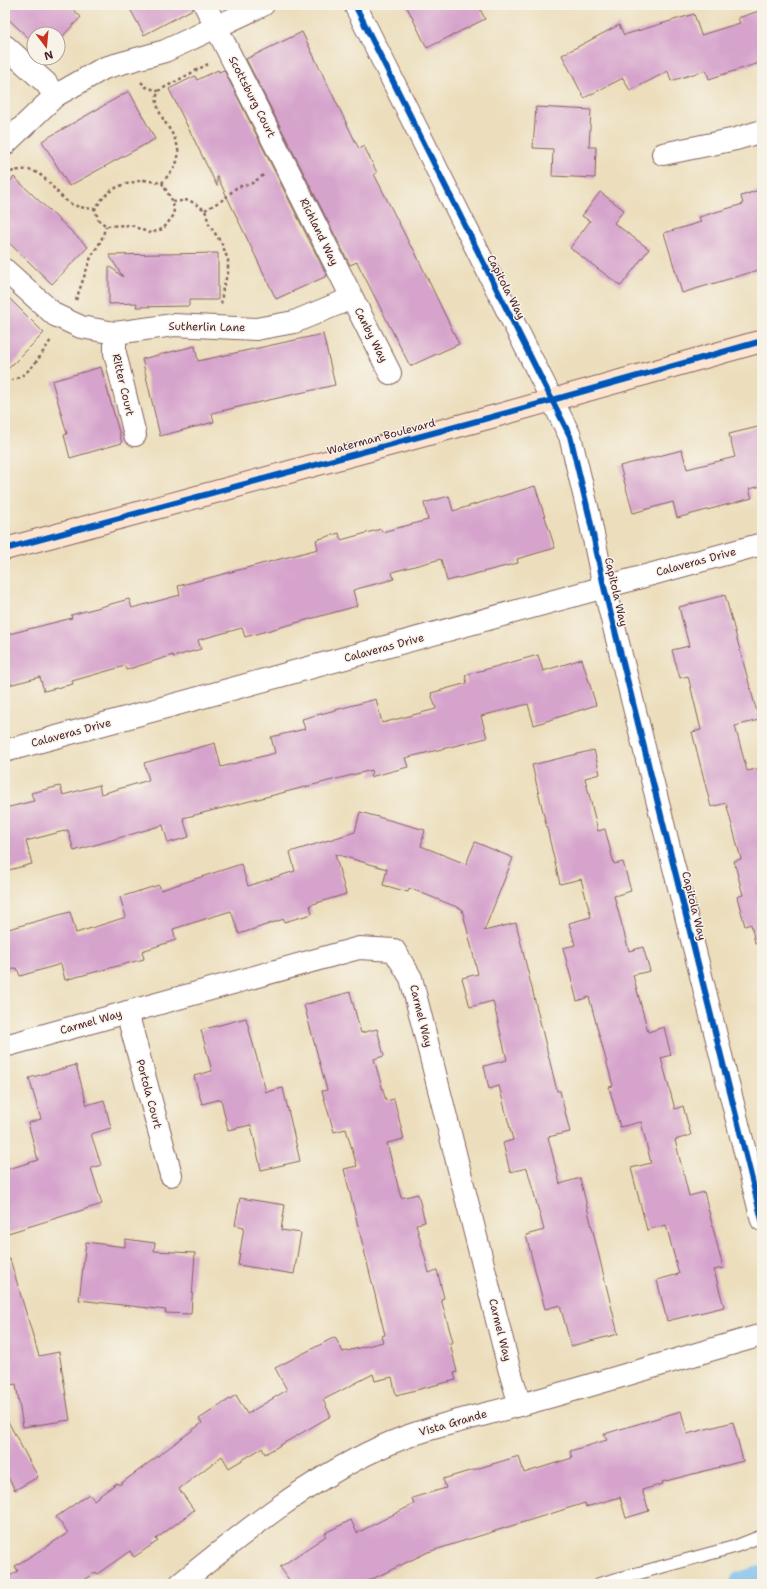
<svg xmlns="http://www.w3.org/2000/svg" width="767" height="1589" viewBox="0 0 767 1589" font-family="'Shantell Sans',sans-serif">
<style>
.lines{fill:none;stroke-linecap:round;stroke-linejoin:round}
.canal{stroke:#75bbec;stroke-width:25}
.building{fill:#d6a3cc}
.service-casing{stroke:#83625e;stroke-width:14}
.minor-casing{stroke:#83625e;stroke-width:24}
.secondary-casing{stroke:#83625e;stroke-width:24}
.path{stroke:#83625e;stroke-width:2.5;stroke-dasharray:3 3;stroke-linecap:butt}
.service{stroke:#fff;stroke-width:12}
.minor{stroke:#fff;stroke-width:22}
.secondary{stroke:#fde4d1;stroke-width:22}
.cycleway-casing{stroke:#f7f3e8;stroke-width:8}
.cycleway{stroke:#0057b8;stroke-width:6}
.labels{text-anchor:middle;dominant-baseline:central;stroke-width:3;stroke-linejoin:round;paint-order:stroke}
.street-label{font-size:11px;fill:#4a1f2b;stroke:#f7f3e8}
</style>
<rect width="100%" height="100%" fill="#f7f3e8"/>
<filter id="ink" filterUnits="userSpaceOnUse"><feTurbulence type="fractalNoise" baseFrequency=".025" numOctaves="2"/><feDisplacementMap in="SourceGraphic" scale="8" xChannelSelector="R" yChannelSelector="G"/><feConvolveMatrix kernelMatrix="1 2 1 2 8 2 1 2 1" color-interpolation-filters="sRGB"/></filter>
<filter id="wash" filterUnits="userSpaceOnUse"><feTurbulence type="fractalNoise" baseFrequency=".012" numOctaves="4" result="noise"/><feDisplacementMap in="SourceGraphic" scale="16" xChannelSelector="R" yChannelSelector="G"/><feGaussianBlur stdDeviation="0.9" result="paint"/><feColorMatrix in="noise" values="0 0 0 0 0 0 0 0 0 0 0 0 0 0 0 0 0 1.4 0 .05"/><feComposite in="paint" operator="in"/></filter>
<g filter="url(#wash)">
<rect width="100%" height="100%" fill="#ecdebc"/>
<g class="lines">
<path class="canal" d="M741,1584L762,1578"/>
</g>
<g id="blocks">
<g class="building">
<path d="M5,5H68L81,17L58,41V34H34V43L5,16Z"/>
<path d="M128,5H193V9L144,35Z"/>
<path d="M406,5H478L485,19L427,48Z"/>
<path d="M762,10V62L709,79L706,70L671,81L668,71L630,91L623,78L584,98L562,55L619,25L624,35L694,14L701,35L740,23L738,18Z"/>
<path d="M302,32L359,149L364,146L377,173L374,174L411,247L412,246L459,344L410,366L357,262L350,265L246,59Z"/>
<path d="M218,70L219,72L224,70L327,276L276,299L217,176V186L169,89L195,76L197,80Z"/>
<path d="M129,91L155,139L69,186L42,141Z"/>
<path d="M536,107L591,110L589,147H596L595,178L552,176L553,149L533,148Z"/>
<path d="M14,177L88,247L52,284L5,239V187Z"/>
<path d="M762,189V269L682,293L664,233L701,222L699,217L743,204L741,196Z"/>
<path d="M600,192L624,210L614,223L649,249L621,286L570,248L590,221L582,216Z"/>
<path d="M218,253V300H189V306L136,307L137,303L109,304V266L123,277L109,255Z"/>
<path d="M5,294L44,333L5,372Z"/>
<path d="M323,334L335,385L212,413L214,422L160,436L142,359L195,346L198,361Z"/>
<path d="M101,367L122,443L70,458L64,435L67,434L52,381Z"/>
<path d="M762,426V486L749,489L752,498L677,518L673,502L633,513L620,466L682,450L687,469L735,457L729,434Z"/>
<path d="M535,486L555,548L517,559L518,563L447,581L441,559L392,572L394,579L353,590L357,606L245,637L242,628L198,640L201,649L173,657V655L126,670L125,666L72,681L73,684L44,691L40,677L5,686V635L72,618L71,615L129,599L132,608L180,595L178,586L318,549L316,540L339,533L341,540L381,529L382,532L428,520L424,503L449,496L453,511Z"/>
<path d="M725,595L759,720L735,726L747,771L762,768V942L755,943L751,924L745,926L737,897L743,895L734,861L741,859L726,803L711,807L692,732L701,730L688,676L680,678L672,650L689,646L679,607Z"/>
<path d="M538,655L543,671L582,659L596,705L534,725L528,704L481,716L487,738L405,758L408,767L370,777L372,770L183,818L189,837L168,843L163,825L74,851L68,830L26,841L32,864L5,871V808L34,801L31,793L60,786L63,795L99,785L101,794L149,780L144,763L215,743L221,767L275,753L271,737L305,729L302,719L376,699L382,723L436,709L431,693L467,683L465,675Z"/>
<path d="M594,750L600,774L585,778L598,831L605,829L614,864L623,862L631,891L614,896L629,951L643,947L650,971L633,975L648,1032L664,1027L671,1055L661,1058L675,1109L683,1106L691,1135L675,1140L689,1196L704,1192L723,1268L714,1270L724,1307L667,1321L657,1280L679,1274L666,1225L647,1230L631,1168L651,1163L641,1122L620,1127L609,1087L613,1086L589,997L577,1001L563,948L575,945L569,923L591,917L581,879L560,884L532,765Z"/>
<path d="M360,812L425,830L421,846L466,864L475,842L513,858L484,931L516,923L557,1091H560L570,1132L548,1137L560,1184L580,1178L618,1334L571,1346L560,1305L545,1309L526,1235L544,1230L527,1168L510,1172L503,1143L513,1140L499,1086L489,1089L484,1066L507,1060L493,1001L470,1007L462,978L478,974L462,909L409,888L408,892L383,885L387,869L335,854L346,894L310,905L312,914L284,922V919L239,934L231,911L173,929L176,940L142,951L144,959L65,980L61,964L20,976L17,968L5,972V930L70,912L76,933L126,917L120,897L159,885L161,890L241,864L248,886L295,871L290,852L355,832Z"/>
<path d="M350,992L361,1033L377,1029L384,1056L374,1059L386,1101L394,1099L404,1139L387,1143L401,1198L418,1194L425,1222L416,1224L429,1273L437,1270L444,1298L441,1299L453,1342L450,1343L457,1372L454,1373L456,1380L396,1395L392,1377L375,1381L373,1374L323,1400L331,1416L265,1454L262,1448L229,1468L222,1456L179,1489L194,1510L156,1539L158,1541L134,1557L130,1551L97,1574L96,1572L77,1584H5V1579L18,1571L15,1566L68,1533L56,1517L89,1494L94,1500L117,1483L119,1485L202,1423L199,1419L236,1395L247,1414L287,1390L275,1368L335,1337L343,1352L383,1342L381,1336L385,1335L344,1169L357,1166L346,1129L334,1132L322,1091L327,1090L304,1005Z"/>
<path d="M246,1018L266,1092L283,1088L300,1161L261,1170L251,1125L228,1130L221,1099L202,1104L194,1076L212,1071L201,1030Z"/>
<path d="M76,1065L87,1105L104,1100L111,1128L91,1134L101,1165L91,1168L102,1204L5,1234V1170L38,1160L28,1123L41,1119L29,1078Z"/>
<path d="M240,1198L285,1205L281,1230L301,1233L294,1274L238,1265L244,1227L235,1225Z"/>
<path d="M125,1239L155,1243L154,1251L195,1253L191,1314L165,1313L166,1310L79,1300L86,1242L125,1247Z"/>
<path d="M10,1259L39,1356L59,1352L70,1420L23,1427L16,1384L5,1386V1260Z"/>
<path d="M681,1411L687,1434L733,1422L743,1461L662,1482L663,1484L642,1490L649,1511L626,1518L620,1497L586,1507L585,1503L428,1552L362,1584H292L280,1567L326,1536L325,1533L351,1520L357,1533L414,1504L412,1498L446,1488L443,1479L519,1456L524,1473L572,1458L570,1451L607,1440L604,1434Z"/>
<path d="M5,1416L38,1477L15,1490L5,1472Z"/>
</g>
</g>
</g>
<g filter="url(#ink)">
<use href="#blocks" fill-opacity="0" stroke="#83625e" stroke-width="1"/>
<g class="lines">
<defs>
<path id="service" d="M599,1584L734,1547L762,1536"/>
<g id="minor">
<path d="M205,5L390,373"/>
<path d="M355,5L570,436L589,515L604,587L762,1220"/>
<path d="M5,46L46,83L55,96"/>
<path d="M5,144L55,96L104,68L165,51L263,5"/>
<path d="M663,154L736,139L762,131"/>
<path d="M5,270L55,315L81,327L115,333L174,325L256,329L294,322L352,298"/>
<path d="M115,333V353L135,435"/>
<path d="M5,751L762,544"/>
<path d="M127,1012L171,1175"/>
<path d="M5,1046L359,948L394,950L411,978L509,1368L520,1405"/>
<path d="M180,1584C243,1533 305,1482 379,1448C424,1427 473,1418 520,1405C601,1383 681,1358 762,1335"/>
</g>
<path id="secondary" d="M5,549L499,415L762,341"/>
</defs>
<use href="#service" class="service-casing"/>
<use href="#minor" class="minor-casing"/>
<use href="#secondary" class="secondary-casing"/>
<g class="path">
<path d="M141,82L146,87L158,91"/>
<path d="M5,174C39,161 44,180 65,200C74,207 84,208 95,209"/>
<path d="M144,180L162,183L173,202L174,215L163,229L149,233L131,225L106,226L98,219L95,209C109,187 119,185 144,180Z"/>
<path d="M162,183C167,176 177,167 178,157C181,136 160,123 157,103C156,100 157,95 158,91L208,64"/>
<path d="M173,202L189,200L205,210L209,224L222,244L228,260V273L223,287L221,305"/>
<path d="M205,210L224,199L237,187L251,184L265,174"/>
<path d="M76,300L91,257L101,241L106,226"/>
<path d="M5,381C28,380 39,357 51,340"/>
</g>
<use href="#service" class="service"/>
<use href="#minor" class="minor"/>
<use href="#secondary" class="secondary"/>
<defs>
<g id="cycleway">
<path d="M355,5L570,436L589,515L604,587L762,1220"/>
<path d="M5,549L499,415L762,341"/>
</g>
</defs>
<use href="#cycleway" class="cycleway-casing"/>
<use href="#cycleway" class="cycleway"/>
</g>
</g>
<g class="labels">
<g class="street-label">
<text transform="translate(252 97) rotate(63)">Scottsburg Court</text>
<text transform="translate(319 232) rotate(64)">Richland Way</text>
<text transform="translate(506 287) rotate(63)">Capitola Way</text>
<text transform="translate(207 327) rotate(1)">Sutherlin Lane</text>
<text transform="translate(371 335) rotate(63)">Canby Way</text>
<text transform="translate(123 385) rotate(77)">Ritter Court</text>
<text transform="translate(381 437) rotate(-15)">Waterman Boulevard</text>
<text transform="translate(696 562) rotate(-15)">Calaveras Drive</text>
<text transform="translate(616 592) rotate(77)">Capitola Way</text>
<text transform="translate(384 648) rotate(-15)">Calaveras Drive</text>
<text transform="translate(71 733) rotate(-15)">Calaveras Drive</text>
<text transform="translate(694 906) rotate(76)">Capitola Way</text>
<text transform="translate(421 1016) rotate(76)">Carmel Way</text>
<text transform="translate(91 1022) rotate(-16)">Carmel Way</text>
<text transform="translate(149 1094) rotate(75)">Portola Court</text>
<text transform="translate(500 1330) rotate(76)">Carmel Way</text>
<text transform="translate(453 1423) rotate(-16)">Vista Grande</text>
</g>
</g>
<rect width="767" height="1589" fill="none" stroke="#f7f3e8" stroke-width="20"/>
<g transform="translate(46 46) rotate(164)"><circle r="19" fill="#f7f3e8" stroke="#b29e9c"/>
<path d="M0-3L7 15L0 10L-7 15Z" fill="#c8321e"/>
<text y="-6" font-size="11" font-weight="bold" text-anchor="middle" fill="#4a1f2b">N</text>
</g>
</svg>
